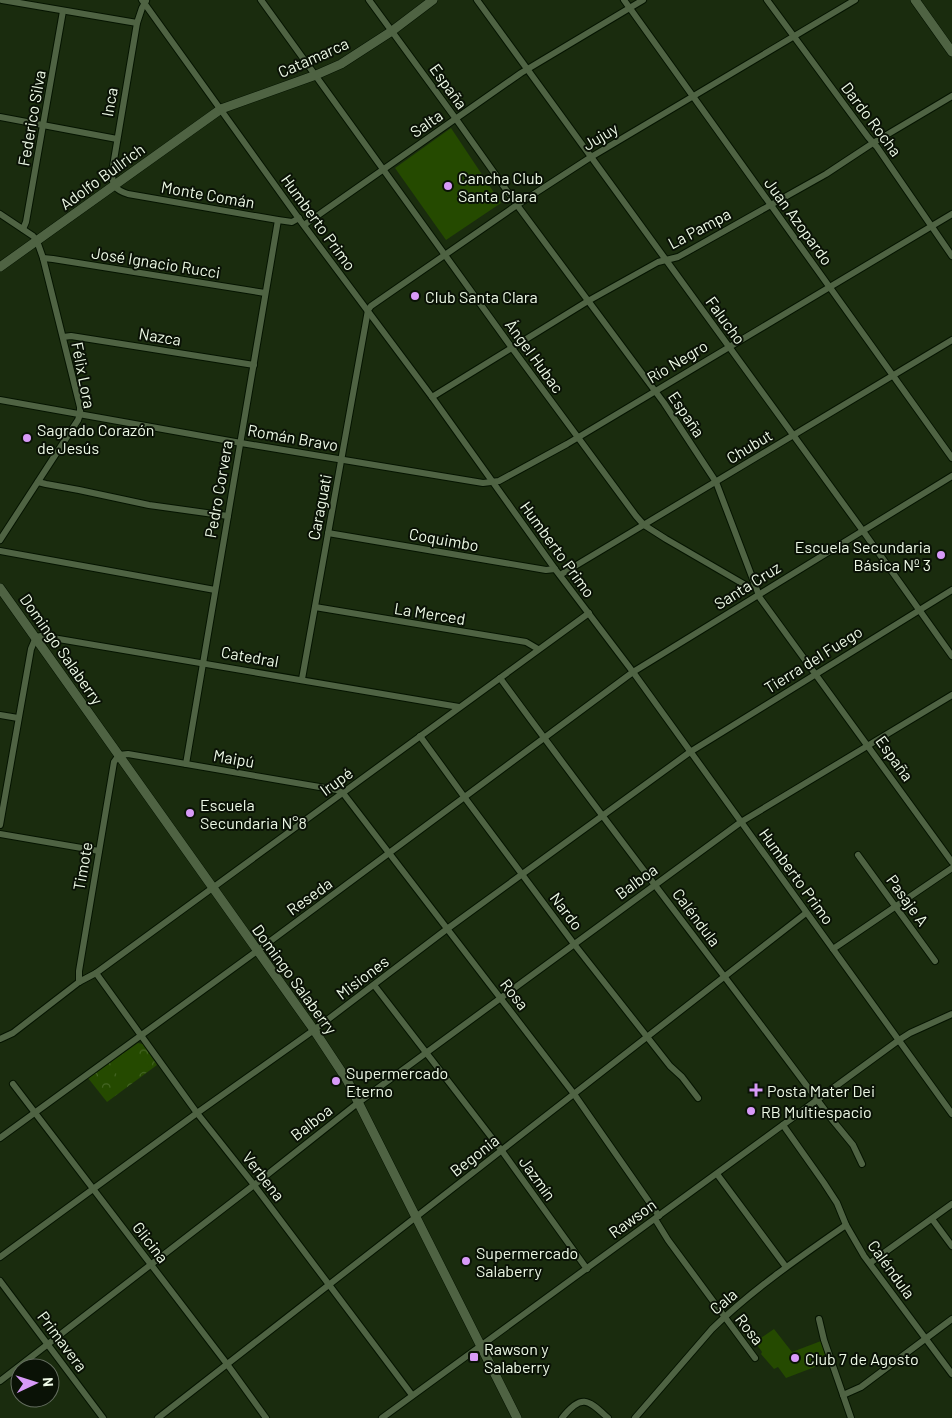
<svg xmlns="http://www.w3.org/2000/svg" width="952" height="1418" viewBox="0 0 952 1418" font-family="Barlow,sans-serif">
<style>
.park{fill:url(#park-crowns)}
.garden{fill:#254a00}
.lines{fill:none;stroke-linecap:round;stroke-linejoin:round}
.minor-casing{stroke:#051400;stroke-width:8}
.tertiary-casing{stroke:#051400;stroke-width:10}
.minor{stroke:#4f6343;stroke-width:6}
.tertiary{stroke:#4f6343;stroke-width:9}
.poi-dot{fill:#d89af8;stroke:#0a1206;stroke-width:2}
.labels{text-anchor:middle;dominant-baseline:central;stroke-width:4;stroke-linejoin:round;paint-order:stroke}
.street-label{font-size:16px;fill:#edf9e6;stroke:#0a1206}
.poi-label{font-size:16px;fill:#edf9e6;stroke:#0a1206;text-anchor:start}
</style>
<defs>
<pattern id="park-crowns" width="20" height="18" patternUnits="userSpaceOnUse" patternTransform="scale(1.25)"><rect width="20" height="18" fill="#254a00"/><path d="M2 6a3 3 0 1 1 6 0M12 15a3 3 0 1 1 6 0" fill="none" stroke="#456525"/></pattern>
</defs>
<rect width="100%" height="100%" fill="#1a2c0e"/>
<path class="park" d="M138,1043L143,1044L157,1065L107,1102L88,1078Z"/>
<g class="garden">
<path d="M451,128L501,203L446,240L395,168Z"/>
<path d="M136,1050L149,1067L125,1085L112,1068Z"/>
<path d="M774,1329L792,1352L821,1341L828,1362L786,1378L778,1367L774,1369L761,1354L762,1352L755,1342Z"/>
</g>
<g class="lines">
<defs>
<g id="minor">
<path d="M2,0L137,23"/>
<path d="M142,0L302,223L432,397L555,569L633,672L952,1114"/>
<path d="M261,0L512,348L636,516L644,525L666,539L747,586L751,587L755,586"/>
<path d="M369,0L456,119L517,205L664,403L716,482L760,598L952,862"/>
<path d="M477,0L863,531L952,656"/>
<path d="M624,0L952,458"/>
<path d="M767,0L868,137L877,147L952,256"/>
<path d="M146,1L142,8L137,23L112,172C112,185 115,190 128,194L278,220L292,222L299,218"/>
<path d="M0,117L117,139"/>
<path d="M0,214L33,236L37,241L43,258L80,407V414L78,420L0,540"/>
<path d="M304,225L521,73L643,0"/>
<path d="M23,229L26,222L63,11"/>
<path d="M43,258L53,259L265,293"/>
<path d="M63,337L71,336L254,365"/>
<path d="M432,397L588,301L658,262L678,257L826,174L873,143L952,96"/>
<path d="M0,400L241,443L483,483L499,481L567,444L952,214"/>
<path d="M38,482L46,484L79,490L149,505L228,516"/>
<path d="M328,533L546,570L555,569"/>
<path d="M0,551L215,590"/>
<path d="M560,575L952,340"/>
<path d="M315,607L526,642L538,649"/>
<path d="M500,678C608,826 721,970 830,1117L853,1145L862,1164"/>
<path d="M302,679L368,310L371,306L517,205L591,157L855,0"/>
<path d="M0,715L18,718"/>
<path d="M420,736L465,798L574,944L670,1066L682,1077L698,1098"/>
<path d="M186,764L278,220"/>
<path d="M0,825L31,649L36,637L41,636L459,707"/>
<path d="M0,834L99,851"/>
<path d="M858,855L935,961"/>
<path d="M833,949L952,868"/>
<path d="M96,973L197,1113L254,1185L412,1395"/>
<path d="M79,982V971L114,762L119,755L128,754L337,790L343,793L574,1094L659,1216"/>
<path d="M374,985L502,1151L587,1269"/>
<path d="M0,1039L13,1033L79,982L96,973L589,613"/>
<path d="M13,1084L227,1364L266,1418"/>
<path d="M783,1125L824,1183L837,1203L846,1225L864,1256L952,1374"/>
<path d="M0,1138L257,951L633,672L952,476"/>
<path d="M717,1174L786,1267"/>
<path d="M655,1219L668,1240L755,1358"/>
<path d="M932,1219L952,1246"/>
<path d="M0,1257L197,1113L314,1030L447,929L690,752L952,590"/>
<path d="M870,1263L952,1204"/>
<path d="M0,1281L103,1418"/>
<path d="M819,1319L824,1340L851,1418"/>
<path d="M0,1381L254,1185L359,1102L741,822L952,695"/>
<path d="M843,1395L861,1387L952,1319"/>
<path d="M158,1418L806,913"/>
<path d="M382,1418L899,1040L910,1033L952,1014"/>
<path d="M562,1418C582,1393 588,1400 608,1418"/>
<path d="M635,1418L712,1329C752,1290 800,1257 846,1225"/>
</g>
<g id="tertiary">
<path d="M915,0L952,52"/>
<path d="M0,267L221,109L316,75L341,64L392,31L433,0"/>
<path d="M0,588L314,1030L347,1080L517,1418"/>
</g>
</defs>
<use href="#minor" class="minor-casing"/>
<use href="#tertiary" class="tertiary-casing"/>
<use href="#minor" class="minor"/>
<use href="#tertiary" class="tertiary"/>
</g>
<g class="poi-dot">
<circle cx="448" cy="186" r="5"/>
<circle cx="415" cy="296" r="5"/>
<circle cx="27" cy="438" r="5"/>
<circle cx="941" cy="555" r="5"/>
<circle cx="190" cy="813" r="5"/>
<circle cx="336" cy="1081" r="5"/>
<path d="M753.5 1082.5h5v5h5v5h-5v5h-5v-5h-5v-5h5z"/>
<circle cx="751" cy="1111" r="5"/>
<circle cx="466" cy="1261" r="5"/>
<rect x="469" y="1352" width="10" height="10" rx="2.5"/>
<circle cx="795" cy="1358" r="5"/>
</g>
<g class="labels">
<g class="street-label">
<text transform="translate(313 57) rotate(-24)">Catamarca</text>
<text transform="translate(449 86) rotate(54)">España</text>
<text transform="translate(109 102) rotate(-80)">Inca</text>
<text transform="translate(31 118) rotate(-80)">Federico Silva</text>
<text transform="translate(872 119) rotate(53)">Dardo Rocha</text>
<text transform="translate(426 123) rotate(-35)">Salta</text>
<text transform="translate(600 136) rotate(-31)">Jujuy</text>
<text transform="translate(102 176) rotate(-36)">Adolfo Bullrich</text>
<text transform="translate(208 194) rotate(10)">Monte Comán</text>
<text transform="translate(799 221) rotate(54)">Juan Azopardo</text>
<text transform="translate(319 222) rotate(54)">Humberto Primo</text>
<text transform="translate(699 228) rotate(-28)">La Pampa</text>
<text transform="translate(156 262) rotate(9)">José Ignacio Rucci</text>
<text transform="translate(726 320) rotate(54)">Falucho</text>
<text transform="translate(160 336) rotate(9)">Nazca</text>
<text transform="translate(535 356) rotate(54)">Ángel Hubac</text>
<text transform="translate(677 361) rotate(-31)">Río Negro</text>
<text transform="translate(84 375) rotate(79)">Félix Lora</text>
<text transform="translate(687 414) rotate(56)">España</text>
<text transform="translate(293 437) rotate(10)">Román Bravo</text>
<text transform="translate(749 446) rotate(-31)">Chubut</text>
<text transform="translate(218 489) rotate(-80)">Pedro Corvera</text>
<text transform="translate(319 507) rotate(-79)">Caraguati</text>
<text transform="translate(444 539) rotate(10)">Coquimbo</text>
<text transform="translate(558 549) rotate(54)">Humberto Primo</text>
<text transform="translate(747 585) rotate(-32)">Santa Cruz</text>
<text transform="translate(430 613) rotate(9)">La Merced</text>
<text transform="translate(62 649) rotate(55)">Domingo Salaberry</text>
<text transform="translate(250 656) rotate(10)">Catedral</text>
<text transform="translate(813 659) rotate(-32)">Tierra del Fuego</text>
<text transform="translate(234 758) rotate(10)">Maipú</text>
<text transform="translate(895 758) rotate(54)">España</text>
<text transform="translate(336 781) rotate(-36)">Irupé</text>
<text transform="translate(82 866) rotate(-80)">Timote</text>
<text transform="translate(797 876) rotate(54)">Humberto Primo</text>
<text transform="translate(636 881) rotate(-36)">Balboa</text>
<text transform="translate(309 896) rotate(-36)">Reseda</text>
<text transform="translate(908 900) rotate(54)">Pasaje A</text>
<text transform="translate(567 911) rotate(53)">Nardo</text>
<text transform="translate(697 917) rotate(53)">Caléndula</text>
<text transform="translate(362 977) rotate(-37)">Misiones</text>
<text transform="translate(295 979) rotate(54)">Domingo Salaberry</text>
<text transform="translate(515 994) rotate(52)">Rosa</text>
<text transform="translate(311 1122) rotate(-38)">Balboa</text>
<text transform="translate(474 1155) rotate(-38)">Begonia</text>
<text transform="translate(264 1176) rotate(52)">Verbena</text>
<text transform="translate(538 1178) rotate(54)">Jazmín</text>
<text transform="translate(632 1218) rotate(-36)">Rawson</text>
<text transform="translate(151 1242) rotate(52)">Glicina</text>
<text transform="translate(892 1269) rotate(54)">Caléndula</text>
<text transform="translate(723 1301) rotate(-40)">Cala</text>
<text transform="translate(750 1329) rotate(52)">Rosa</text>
<text transform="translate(63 1341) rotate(53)">Primavera</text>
</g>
<g class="poi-label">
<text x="458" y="177">Cancha Club<tspan x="458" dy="18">Santa Clara</tspan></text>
<text x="425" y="296">Club Santa Clara</text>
<text x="37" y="429">Sagrado Corazón<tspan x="37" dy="18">de Jesús</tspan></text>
<text x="931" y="546" text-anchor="end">Escuela Secundaria<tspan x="931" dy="18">Básica Nº 3</tspan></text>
<text x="200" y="804">Escuela<tspan x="200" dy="18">Secundaria N°8</tspan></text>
<text x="346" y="1072">Supermercado<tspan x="346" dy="18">Eterno</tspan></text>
<text x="767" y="1090">Posta Mater Dei</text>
<text x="761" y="1111">RB Multiespacio</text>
<text x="476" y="1252">Supermercado<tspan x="476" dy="18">Salaberry</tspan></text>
<text x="484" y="1348">Rawson y<tspan x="484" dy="18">Salaberry</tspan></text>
<text x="805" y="1358">Club 7 de Agosto</text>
</g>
</g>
<g transform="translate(35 1383) rotate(86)"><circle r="24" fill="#0a1206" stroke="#656e60"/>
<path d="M0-4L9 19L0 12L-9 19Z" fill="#d89af8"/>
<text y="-8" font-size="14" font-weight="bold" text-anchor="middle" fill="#edf9e6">N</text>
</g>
</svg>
